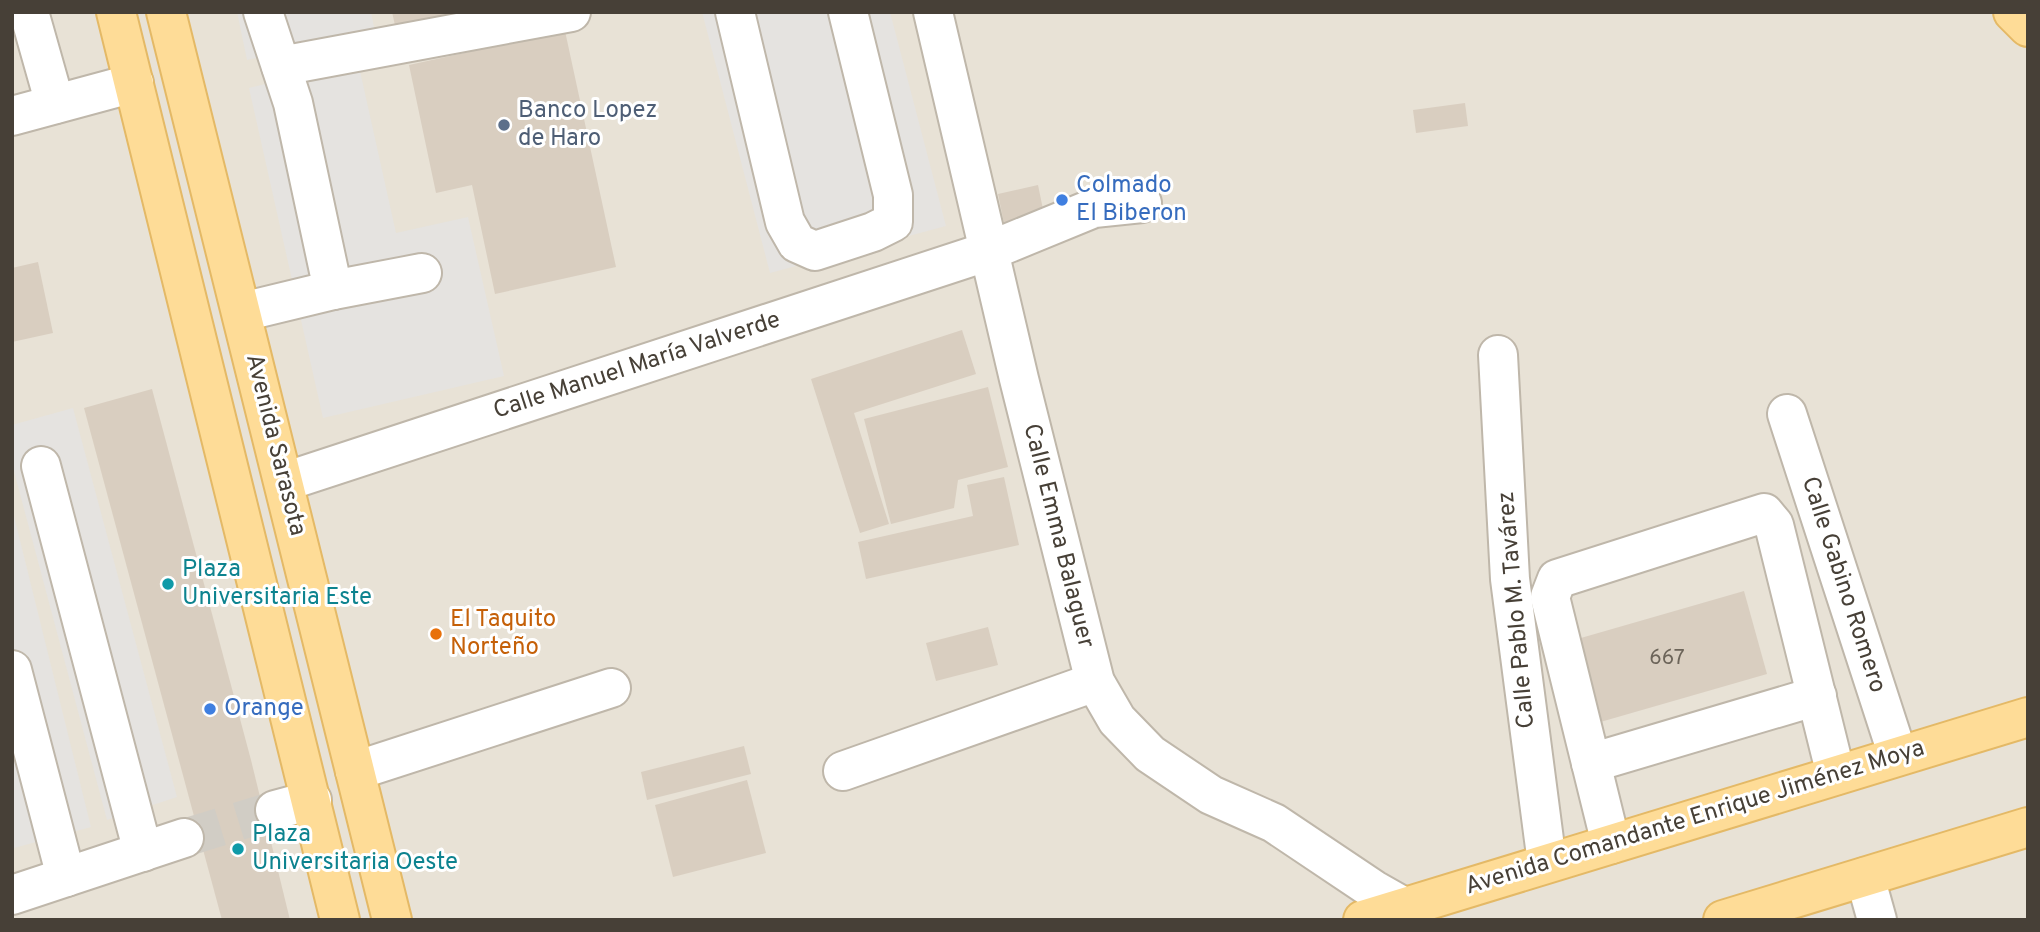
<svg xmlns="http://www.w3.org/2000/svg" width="2040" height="932" viewBox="0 0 2040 932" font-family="Overpass,sans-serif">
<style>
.residential{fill:#e8e2d6}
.parking{fill:#e5e3e0}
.building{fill:#d9cec0}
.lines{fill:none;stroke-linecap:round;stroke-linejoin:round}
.minor-tunnel{stroke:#d1cdc5;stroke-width:38;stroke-dasharray:38 19;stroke-linecap:butt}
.minor-casing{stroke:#bfb7aa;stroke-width:42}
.major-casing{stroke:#e4b966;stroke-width:42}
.minor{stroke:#fff;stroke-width:38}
.major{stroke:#fedc97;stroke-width:38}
.service-dot{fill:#5c6f8a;stroke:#fff;stroke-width:2.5}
.shop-dot{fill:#3f7fe0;stroke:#fff;stroke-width:2.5}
.culture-dot{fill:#0f9aa8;stroke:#fff;stroke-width:2.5}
.food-dot{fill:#e8710a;stroke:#fff;stroke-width:2.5}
.labels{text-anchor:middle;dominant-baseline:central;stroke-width:6;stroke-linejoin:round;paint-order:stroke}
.number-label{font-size:21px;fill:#6c6459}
.service-label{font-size:24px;fill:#4e5e75;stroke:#fff;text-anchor:start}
.shop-label{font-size:24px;fill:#366cbe;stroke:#fff;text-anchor:start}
.street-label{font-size:24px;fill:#474037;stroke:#fff}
.culture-label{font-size:24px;fill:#0d838f;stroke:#fff;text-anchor:start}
.food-label{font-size:24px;fill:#c56008;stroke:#fff;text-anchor:start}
</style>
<rect width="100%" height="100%" fill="#f4f0e8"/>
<rect class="residential" x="12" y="12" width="2016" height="908"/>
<g class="parking">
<path d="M237,12H371L375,32L247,60Z"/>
<path d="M702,12H890L946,226L770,273Z"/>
<path d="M358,62L396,233L468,217L504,376L323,418L249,88Z"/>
<path d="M73,408L177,797L107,820L12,464V425Z"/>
<path d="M12,508L91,827L14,848L12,839Z"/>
</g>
<g class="building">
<path d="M392,12H489L397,34Z"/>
<path d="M565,31L616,267L495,294L472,185L436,193L409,65Z"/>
<path d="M1465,103L1468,126L1416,133L1413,110Z"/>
<path d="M1038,185L1045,219L1005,228L998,194Z"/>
<path d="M38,262L53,333L12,342V268Z"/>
<path d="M962,330L976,374L854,413L889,524L860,533L811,379Z"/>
<path d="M988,387L1008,467L958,480L954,508L891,524L864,419Z"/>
<path d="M152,389L251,760L290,920H222L84,408Z"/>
<path d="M1004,477L1019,545L866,579L858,542L973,516L967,485Z"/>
<path d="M1744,591L1767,674L1590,725L1567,642Z"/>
<path d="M988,627L998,665L936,681L926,643Z"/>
<path d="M744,746L751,774L647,800L641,772Z"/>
<path d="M747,780L766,853L673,877L655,805Z"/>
</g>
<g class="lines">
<path class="minor-tunnel" d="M184,838L275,810"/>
<defs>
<g id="minor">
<path d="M29,12L55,104"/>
<path d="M735,12L785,222L797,243L815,251L873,232L893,222V195L848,12"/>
<path d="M933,12L1019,379L1095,682L1117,720L1150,754L1211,795L1274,823L1374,890L1404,907L1407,920"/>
<path d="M281,66L571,12"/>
<path d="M12,116L134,83"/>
<path d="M333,290L422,273"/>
<path d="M242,312L333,290L293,103L263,12"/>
<path d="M1498,355L1510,579L1547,863"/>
<path d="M1787,414L1898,756"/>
<path d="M41,466L143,852"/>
<path d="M284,482L989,251L1094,208L1142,203"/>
<path d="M12,670L66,877"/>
<path d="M1591,763L1817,696"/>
<path d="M355,771L611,688"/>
<path d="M843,771L1095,682"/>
<path d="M275,810L312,800"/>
<path d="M1611,844L1550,597L1557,579L1764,513L1774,525L1836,775"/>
<path d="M1865,877L1877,920"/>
<path d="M12,895L184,838"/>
</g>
<g id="major">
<path d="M116,12L340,920"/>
<path d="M166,12L392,920"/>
<path d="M2013,12L2028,27"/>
<path d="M1363,920L2028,717"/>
<path d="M1723,920L2028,827"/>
</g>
</defs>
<use href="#minor" class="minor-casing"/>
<use href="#major" class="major-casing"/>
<use href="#minor" class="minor"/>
<use href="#major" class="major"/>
</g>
<circle class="service-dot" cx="504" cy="125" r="7"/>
<g class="shop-dot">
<circle cx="1062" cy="200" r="7"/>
<circle cx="210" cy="709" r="7"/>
</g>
<g class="culture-dot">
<circle cx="168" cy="584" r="7"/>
<circle cx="238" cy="849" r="7"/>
</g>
<circle class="food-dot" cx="436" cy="634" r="7"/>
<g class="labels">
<g class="number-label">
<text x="1667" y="658">667</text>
</g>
<g class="service-label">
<text x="518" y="111">Banco Lopez<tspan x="518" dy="28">de Haro</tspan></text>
</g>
<g class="shop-label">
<text x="1076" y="186">Colmado<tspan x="1076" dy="28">El Biberon</tspan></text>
<text x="224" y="709">Orange</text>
</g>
<g class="street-label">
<text transform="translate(637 366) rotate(-18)">Calle Manuel María Valverde</text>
<text transform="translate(275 445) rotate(76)">Avenida Sarasota</text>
<text transform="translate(1058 536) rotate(76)">Calle Emma Balaguer</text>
<text transform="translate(1843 585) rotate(72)">Calle Gabino Romero</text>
<text transform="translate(1517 610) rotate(-95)">Calle Pablo M. Tavárez</text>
<text transform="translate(1695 818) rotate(-17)">Avenida Comandante Enrique Jiménez Moya</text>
</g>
<g class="culture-label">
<text x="182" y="570">Plaza<tspan x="182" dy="28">Universitaria Este</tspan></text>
<text x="252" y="835">Plaza<tspan x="252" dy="28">Universitaria Oeste</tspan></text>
</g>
<g class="food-label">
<text x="450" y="620">El Taquito<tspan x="450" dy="28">Norteño</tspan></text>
</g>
</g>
<rect width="2040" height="932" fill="none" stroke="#474037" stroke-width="28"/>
</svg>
